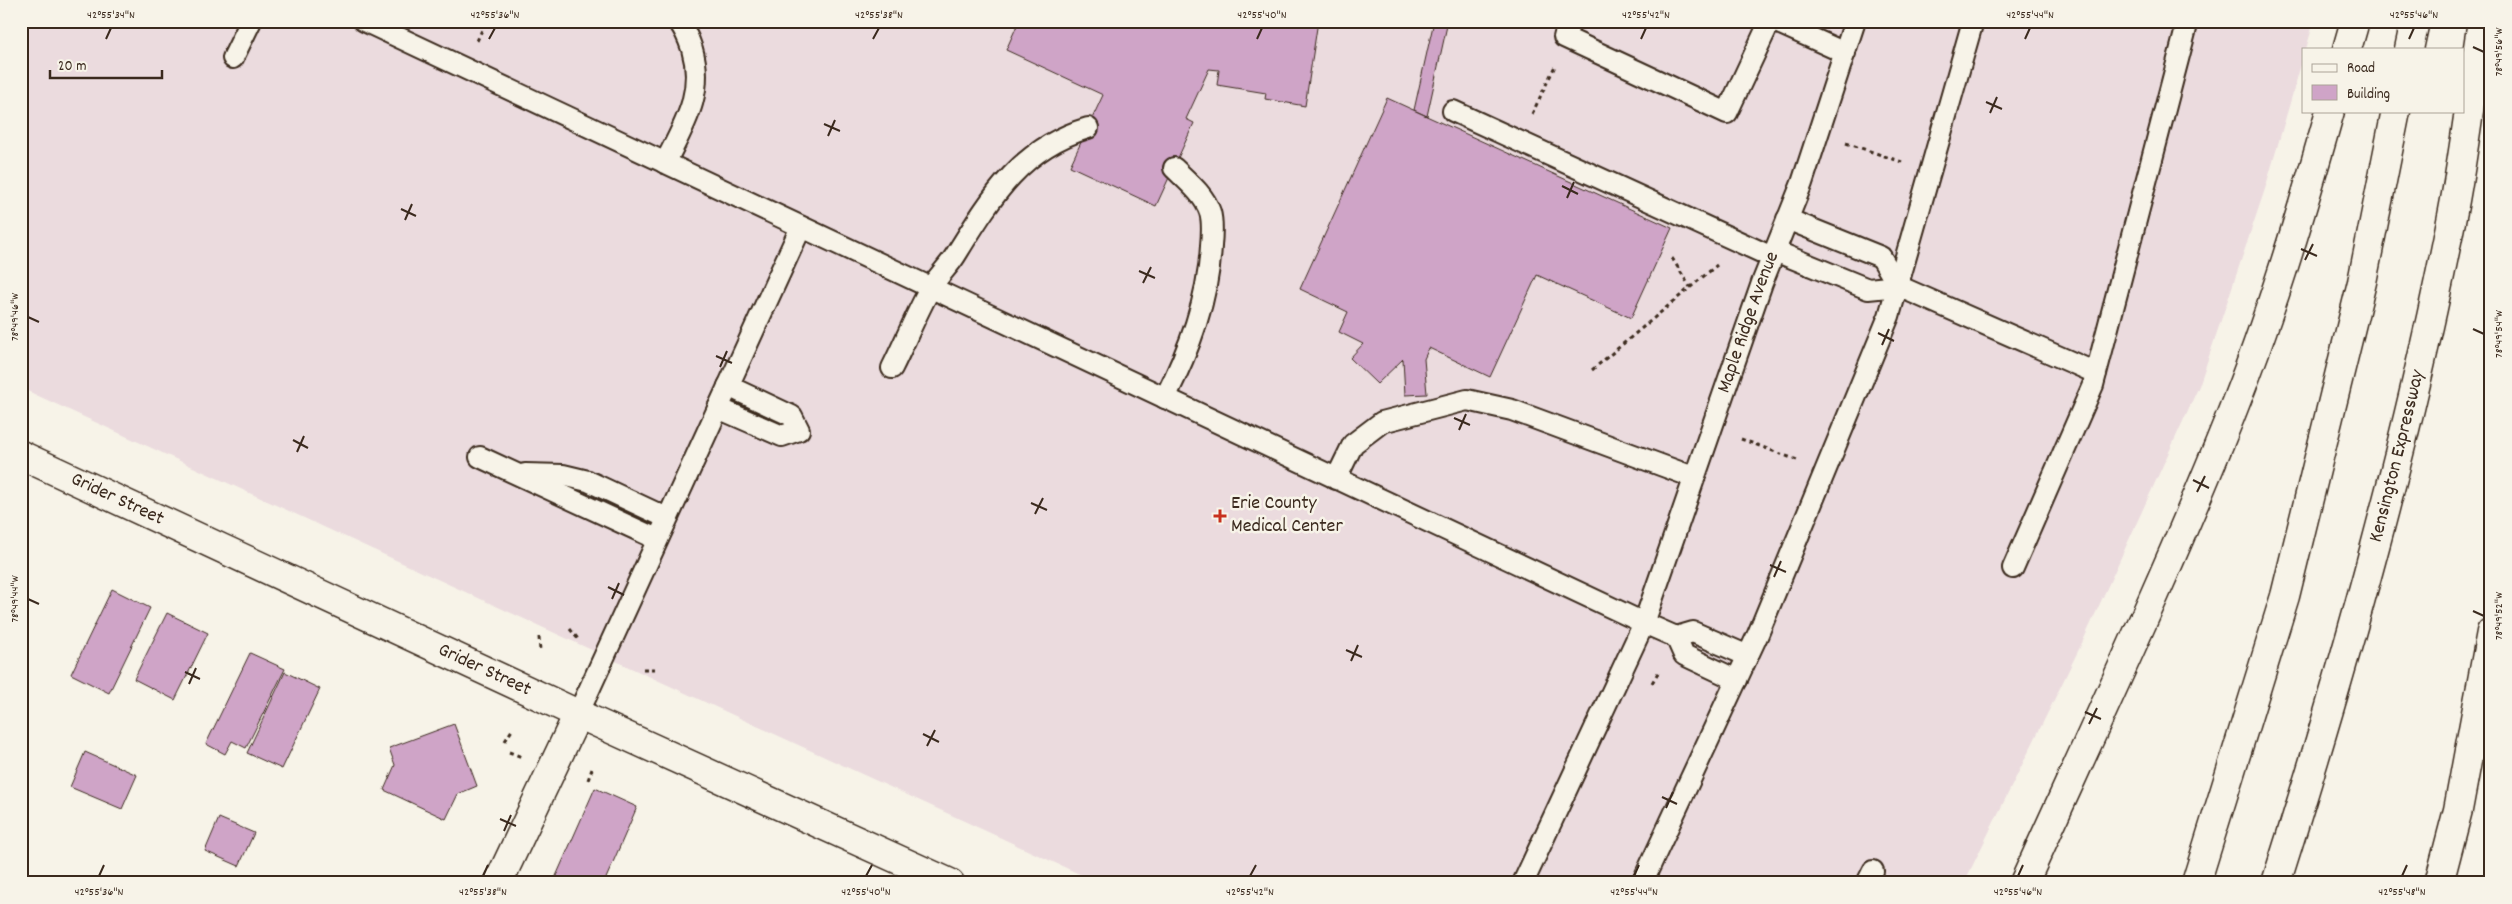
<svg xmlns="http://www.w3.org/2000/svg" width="2512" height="904" viewBox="0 0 2512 904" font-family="Dekko,sans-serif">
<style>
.built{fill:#ebdbde}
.building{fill:#cfa4c7;stroke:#3b2a1e}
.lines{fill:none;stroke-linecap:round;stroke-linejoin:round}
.service-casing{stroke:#3b2a1e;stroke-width:24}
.minor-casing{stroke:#3b2a1e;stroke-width:31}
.tertiary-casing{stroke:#3b2a1e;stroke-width:31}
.motorway-casing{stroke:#3b2a1e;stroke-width:31}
.path{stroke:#3b2a1e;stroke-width:3;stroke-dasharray:4 4;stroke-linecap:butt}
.service{stroke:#f7f3e8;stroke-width:20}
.minor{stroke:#f7f3e8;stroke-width:28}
.tertiary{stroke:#f7f3e8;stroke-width:28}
.motorway{stroke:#f7f3e8;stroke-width:28}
.ticks{fill:none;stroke:#3b2a1e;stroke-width:2}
.poi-dot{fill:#c8321e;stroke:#f7f3e8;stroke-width:2}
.labels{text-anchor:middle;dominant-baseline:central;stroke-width:5;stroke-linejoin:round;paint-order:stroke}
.street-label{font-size:20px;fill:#3b2a1e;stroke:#f7f3e8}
.poi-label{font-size:20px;fill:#3b2a1e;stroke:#f7f3e8;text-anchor:start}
.neatline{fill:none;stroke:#3b2a1e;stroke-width:2}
.ticks-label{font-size:12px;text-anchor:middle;fill:#3b2a1e}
</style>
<rect width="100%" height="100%" fill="#f7f3e8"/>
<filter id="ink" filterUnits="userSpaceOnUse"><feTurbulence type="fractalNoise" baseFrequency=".02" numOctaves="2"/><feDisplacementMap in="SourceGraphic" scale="10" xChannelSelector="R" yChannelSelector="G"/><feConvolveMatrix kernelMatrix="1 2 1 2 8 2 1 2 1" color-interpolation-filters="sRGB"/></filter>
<g filter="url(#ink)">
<path class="built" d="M21,21H2314L2306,49H2303V58L2265,189L2199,386L2082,643L1964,883H1099L21,388Z"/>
<g class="building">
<path d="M1019,21H1318L1305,106L1265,99L1266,93L1217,85L1219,70L1209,69L1186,119L1194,123L1156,206L1070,166L1103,95L1006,50Z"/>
<path d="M1434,21H1448L1427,116L1414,110Z"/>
<path d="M1387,98L1672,228L1631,318L1537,275L1490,377L1429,348L1424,359L1427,394L1405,395L1403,359L1377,384L1350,358L1363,344L1339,332L1348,312L1300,289Z"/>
<path d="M112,589L150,608L109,693L71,674Z"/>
<path d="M167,613L208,633L175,700L134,679Z"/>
<path d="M250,653L285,669L246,748L232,741L225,754L206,744Z"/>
<path d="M285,672L320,689L282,769L247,753Z"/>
<path d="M454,724L477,786L458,794L446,819L384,790L395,765L389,748Z"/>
<path d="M85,752L137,775L122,809L70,787Z"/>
<path d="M595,788L637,807L604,883H553Z"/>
<path d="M219,818L254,833L239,866L205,851Z"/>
</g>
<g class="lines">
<defs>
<g id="service">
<path d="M364,21L1644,623L1676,637L1693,632L1748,656"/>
<path d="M1571,21L1564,37L1727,113L1770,21"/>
<path d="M1774,21L1845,53"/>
<path d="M233,58L251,21"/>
<path d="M1453,111L1772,257"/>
<path d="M665,163C684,125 705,93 692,49C689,40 685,29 678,21"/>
<path d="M1787,219L1881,257L1898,286"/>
<path d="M1775,251L1868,289L1898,286L2096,373"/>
<path d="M892,368C905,342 916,314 930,289C937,277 948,267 955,256C991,198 1020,148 1088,128"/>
<path d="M1165,398C1189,350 1208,300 1211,246C1212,235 1213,222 1210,212C1204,194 1186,180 1174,168"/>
<path d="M718,408L782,436L799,430L792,416L728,386"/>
<path d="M480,457L657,539"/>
<path d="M525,474L563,475L588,481L667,518"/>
<path d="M1336,479L1353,444L1382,422L1467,400L1512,410L1693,477"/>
<path d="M2013,568L2093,385L2188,21"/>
<path d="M1676,637L1684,655L1737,680"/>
<path d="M578,714L801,227"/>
<path id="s1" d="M1523,883L1644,623L1762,283L1802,183L1855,21"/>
<path d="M1642,883L1758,634L1889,316L1973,21"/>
<path d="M1867,883L1873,871"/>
</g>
<path id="minor" d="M498,883L578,714"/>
<g id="tertiary">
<path id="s2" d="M21,455L578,714L950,883"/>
</g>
<g id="motorway">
<path d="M2347,49L2355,21"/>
<path d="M2409,49L2415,21"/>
<path d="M2024,883C2094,728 2167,574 2230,417C2270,318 2301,214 2330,111"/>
<path d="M2196,883L2285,596L2362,282L2396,111"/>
<path id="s3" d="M2276,883C2346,662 2409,438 2453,211C2465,148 2472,84 2482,21"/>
<path d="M2439,883L2458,810L2491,632"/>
</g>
</defs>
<use href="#service" class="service-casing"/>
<use href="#minor" class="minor-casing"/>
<use href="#tertiary" class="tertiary-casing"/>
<use href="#motorway" class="motorway-casing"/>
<g class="path">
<path d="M477,41L486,21"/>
<path d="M1532,114L1555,66"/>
<path d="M1846,143L1902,162"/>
<path d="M1672,258L1690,287"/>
<path d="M1592,370L1717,265"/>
<path d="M1741,439L1797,460"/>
<path d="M570,629L578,639"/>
<path d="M539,637L540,651"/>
<path d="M643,669H655"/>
<path d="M1652,683L1659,671"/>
<path d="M505,741L512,730"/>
<path d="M509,752L522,757"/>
<path d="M588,780L592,769"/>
</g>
<use href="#service" class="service"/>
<use href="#minor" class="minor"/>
<use href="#tertiary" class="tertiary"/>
<use href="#motorway" class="motorway"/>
</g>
</g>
<path class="ticks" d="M106,39L111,28M489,39L495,28M873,39L879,28M1257,39L1262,28M1641,39L1646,28M2025,39L2030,28M2409,39L2414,28M2473,47L2484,52M1986,102L2002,109M1990,113L1997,97M824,124L840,131M828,136L835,120M1562,186L1578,194M1567,198L1574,182M401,209L416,216M405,220L412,204M2301,249L2317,256M2305,260L2313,244M1139,271L1155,278M1143,283L1151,267M28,317L39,322M2473,329L2484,334M1878,333L1894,341M1882,345L1889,329M716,356L732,363M720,367L727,351M1454,418L1470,425M1459,430L1466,414M293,440L308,448M297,452L304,436M2193,480L2209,488M2197,492L2205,476M1031,503L1047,510M1035,514L1043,498M1770,565L1786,572M1774,577L1781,561M608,587L624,595M28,599L39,604M612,599L619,583M2473,611L2484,616M1346,650L1362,657M1351,661L1358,645M185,672L200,679M189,684L196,668M2085,712L2101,719M2089,724L2097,708M923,734L939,742M927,746L935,730M1662,797L1677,804M1666,808L1673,792M500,819L516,826M504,831L511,815M99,876L104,865M483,876L488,865M866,876L872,865M1250,876L1256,865M1634,876L1639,865M2018,876L2023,865M2402,876L2407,865"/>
<path class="poi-dot" d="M1217.5 508.5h5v5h5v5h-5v5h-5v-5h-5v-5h5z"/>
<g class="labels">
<g class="street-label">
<text stroke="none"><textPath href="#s1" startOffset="605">Maple Ridge Avenue</textPath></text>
<text stroke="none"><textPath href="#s3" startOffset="444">Kensington Expressway</textPath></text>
<text stroke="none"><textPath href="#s2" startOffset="106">Grider Street</textPath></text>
<text stroke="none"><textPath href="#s2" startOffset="511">Grider Street</textPath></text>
</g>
<g class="poi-label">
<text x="1231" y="504">Erie County<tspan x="1231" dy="23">Medical Center</tspan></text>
</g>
</g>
<rect width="2512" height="904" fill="none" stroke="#f7f3e8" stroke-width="55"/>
<rect x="2302" y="48" width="162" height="65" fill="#f7f3e8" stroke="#aca397"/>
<rect x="2312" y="64" width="25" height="8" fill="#f7f3e8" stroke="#aca397"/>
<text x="2347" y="72" font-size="15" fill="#3b2a1e">Road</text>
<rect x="2312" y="85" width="25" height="15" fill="#cfa4c7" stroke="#aca397"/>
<text x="2347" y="98" font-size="15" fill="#3b2a1e">Building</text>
<path d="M50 70v8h112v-8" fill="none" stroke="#3b2a1e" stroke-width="2.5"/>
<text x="58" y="70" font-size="15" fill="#3b2a1e" stroke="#f7f3e8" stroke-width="4" paint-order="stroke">20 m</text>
<rect x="28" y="28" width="2456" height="848" class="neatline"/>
<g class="ticks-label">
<text x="111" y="18">42°55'34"N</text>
<text x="495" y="18">42°55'36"N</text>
<text x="879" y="18">42°55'38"N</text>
<text x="1262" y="18">42°55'40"N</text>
<text x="1646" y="18">42°55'42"N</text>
<text x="2030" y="18">42°55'44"N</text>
<text x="2414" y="18">42°55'46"N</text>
<text transform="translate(2498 52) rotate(-90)" y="4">78°49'56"W</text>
<text transform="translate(14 317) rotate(-90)" y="4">78°49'46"W</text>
<text transform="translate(2498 334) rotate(-90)" y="4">78°49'54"W</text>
<text transform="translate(14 599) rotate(-90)" y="4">78°49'44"W</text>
<text transform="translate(2498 616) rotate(-90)" y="4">78°49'52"W</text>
<text x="99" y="895">42°55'36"N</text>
<text x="483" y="895">42°55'38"N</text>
<text x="866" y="895">42°55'40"N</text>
<text x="1250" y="895">42°55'42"N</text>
<text x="1634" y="895">42°55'44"N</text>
<text x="2018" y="895">42°55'46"N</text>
<text x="2402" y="895">42°55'48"N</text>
</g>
</svg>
